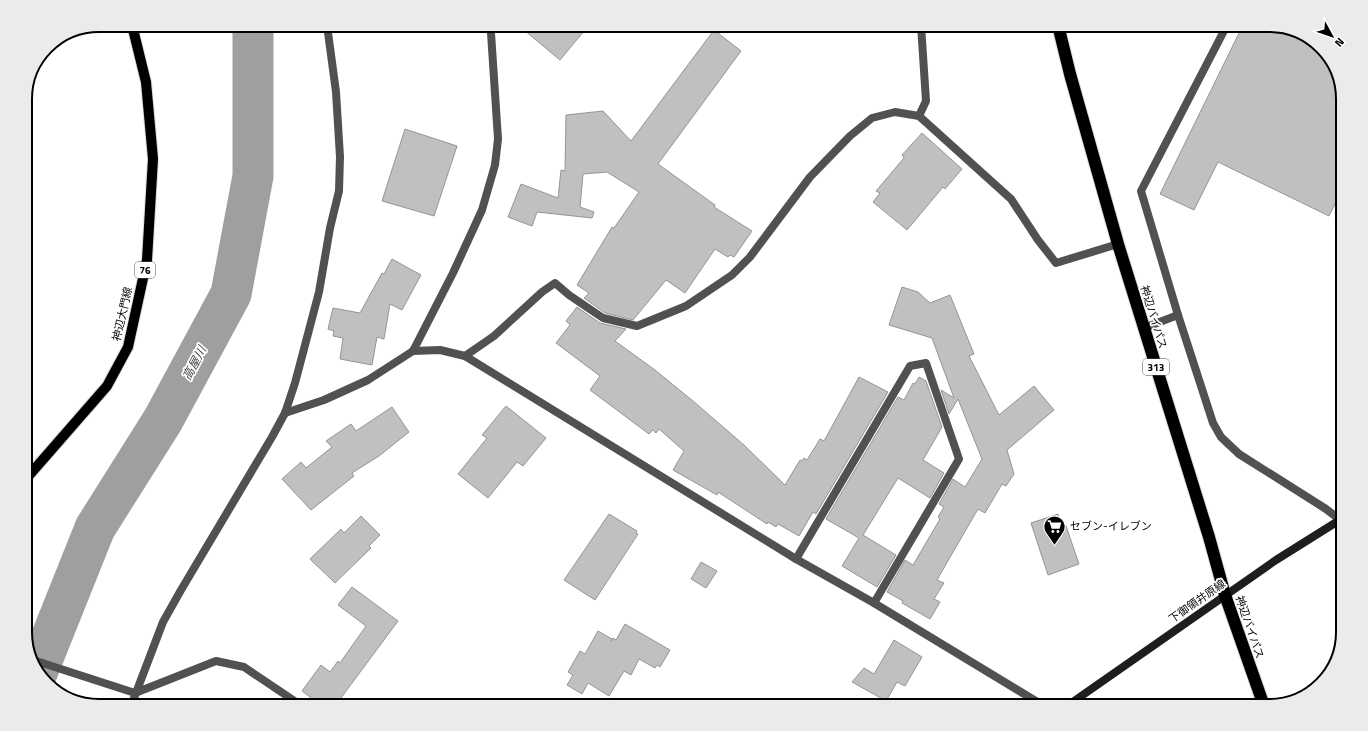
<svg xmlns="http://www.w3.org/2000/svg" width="1368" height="731" viewBox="0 0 1368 731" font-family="'Titillium Web','Noto Sans JP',sans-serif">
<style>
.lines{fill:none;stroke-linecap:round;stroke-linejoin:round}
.river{stroke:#9f9f9f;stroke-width:41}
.building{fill:#c0c0c0;stroke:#959595}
.primary-casing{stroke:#dbdbdb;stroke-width:12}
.highway-casing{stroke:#dbdbdb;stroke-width:14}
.street{stroke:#515151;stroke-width:8}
.secondary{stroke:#1e1e1e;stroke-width:8}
.primary{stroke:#000;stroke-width:10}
.highway{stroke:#000;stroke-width:12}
.labels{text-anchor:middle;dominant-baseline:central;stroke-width:3.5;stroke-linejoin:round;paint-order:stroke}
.shield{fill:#fff;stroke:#4c4c4c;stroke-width:1}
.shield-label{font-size:10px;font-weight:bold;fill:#000}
.street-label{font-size:11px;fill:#000;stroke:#fff}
.poi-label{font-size:11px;fill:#000;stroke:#fff;text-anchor:start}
.water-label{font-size:12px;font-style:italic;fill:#404040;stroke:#fff}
.rim{fill:none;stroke:#000;stroke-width:2}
</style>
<rect width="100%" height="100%" fill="#fff"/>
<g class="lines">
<path class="river" d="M37,673L95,528L163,420L231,294L253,176V25"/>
</g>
<g class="building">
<path d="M518,25H589L560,60Z"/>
<path d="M1243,25H1269L1302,33L1331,58L1343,94V188L1329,216L1218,162L1194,210L1160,194Z"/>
<path d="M714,30L741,51L658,164L715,205L714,207L752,231L734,257L730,255L728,257L715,249L685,293L666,280L633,320L605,313L584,298L589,293L577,285L612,227L614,228L639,192L607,172L583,174L580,207L594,212L592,218L537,212L532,226L508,217L521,184L558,198L561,170L565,171L566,115L603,111L631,141Z"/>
<path d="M405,129L457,146L434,216L382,201Z"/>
<path d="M922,133L962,169L945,189L943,187L907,230L873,202L880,193L876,191L904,158L902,155Z"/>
<path d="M392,259L421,275L402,310L390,304L384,339L377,337L372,365L340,359L343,338L333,336L334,331L328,329L333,308L360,313L382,273L384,274Z"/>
<path d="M902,287L918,292L930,303L950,295L974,354L969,356L999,415L1034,386L1054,410L1007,450L1014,474L1006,486L1002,484L985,513L978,509L949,559L937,580L944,583L934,599L940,602L930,619L902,603L903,601L887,592L905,560L913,565L940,519L938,517L944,507L939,504L953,479L965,487L982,459L958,399L949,414L941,390L954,398L932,338L889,325Z"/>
<path d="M577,307L600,323L626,329L615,341L655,370L693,401L744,445L785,485L800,460L802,461L804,458L807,460L820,439L824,441L859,377L888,392L816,514L813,512L799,536L778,524L776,527L768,522L767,524L718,492L717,495L673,470L684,451L659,429L656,433L653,430L649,434L590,390L600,376L556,343L570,325L566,321Z"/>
<path d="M919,377L926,381L942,427L923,460L944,473L930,498L898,478L863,535L896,555L877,587L842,566L859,538L826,519L898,397L904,400L913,383L915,384Z"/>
<path d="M506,406L546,438L523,466L517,462L488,498L458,474L487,438L482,435Z"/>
<path d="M392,407L409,432L379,456L352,473L354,476L311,510L282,479L301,462L306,468L332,447L326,441L351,424L356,431Z"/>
<path d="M609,514L637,531L636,533L638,534L595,600L564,580Z"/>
<path d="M1058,514L1062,528L1066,526L1079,564L1048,575L1031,523Z"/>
<path d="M361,516L380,535L369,546L371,548L335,583L310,559L341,529L344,533Z"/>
<path d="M701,562L717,571L706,588L691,579Z"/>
<path d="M352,587L398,621L335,706H322L302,691L321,665L330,672L338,661L340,663L366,626L338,605Z"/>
<path d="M625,624L670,650L660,667L657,665L655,668L639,659L631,675L624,671L609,696L588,683L582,694L567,685L573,675L568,672L580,651L585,654L598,631L612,639L611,641L613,638L616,640Z"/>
<path d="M894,640L922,657L905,686L897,682L886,701L852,682L864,668L874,674Z"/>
</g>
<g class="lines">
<defs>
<path id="primary" d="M25,480L107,386L128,347L147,260L153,159L146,82L132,25"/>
<path id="highway" d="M1058,25L1070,74L1118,244L1209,537L1225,595L1264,706"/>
</defs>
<use href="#primary" class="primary-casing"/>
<use href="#highway" class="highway-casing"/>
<g class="street">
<path d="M1227,25L1141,191L1178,315L1213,423L1221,437L1239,454L1326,509L1343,522"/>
<path d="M919,116L926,101L921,25"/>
<path d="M1144,328L1178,315"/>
<path d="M413,351L440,350L465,356L796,559L874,603L1044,706"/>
<path d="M465,356L494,336L542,292L555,283L569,295L603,318L637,326L686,306L732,275L750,257L810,177L850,136L872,118L895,112L919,116L1011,199L1038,240L1056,263L1118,244"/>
<path d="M285,413L324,400L368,380L413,351L453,273L482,210L495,165L498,139L491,33L488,25"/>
<path d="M796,559L910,366L926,363L959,459L874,603"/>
<path d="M33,660L135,693L216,661L244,667L302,706"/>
<path d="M131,706L163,622L181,590L272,437L285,413L295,383L319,292L330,228L339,191L340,157L336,92L327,25"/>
</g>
<path class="secondary" d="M1067,706L1276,560L1343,518"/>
<use href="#primary" class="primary"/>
<use href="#highway" class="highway"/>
</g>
<defs>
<symbol id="supermarket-pin" viewBox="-11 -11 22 30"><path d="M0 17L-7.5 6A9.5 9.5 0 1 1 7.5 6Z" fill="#000" stroke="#fff"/><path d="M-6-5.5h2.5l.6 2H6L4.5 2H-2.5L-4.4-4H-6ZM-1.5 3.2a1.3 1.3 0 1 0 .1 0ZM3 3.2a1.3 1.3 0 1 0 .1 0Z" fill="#fff"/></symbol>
</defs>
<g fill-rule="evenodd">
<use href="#supermarket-pin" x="1042" y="514" width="25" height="34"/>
</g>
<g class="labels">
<g class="shield">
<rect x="135" y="262" width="20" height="16" rx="3"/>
<rect x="1143" y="359" width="26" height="16" rx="3"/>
</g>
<g class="shield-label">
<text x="145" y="270">76</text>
<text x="1156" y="367">313</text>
</g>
<g class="street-label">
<text transform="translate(122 314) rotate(-77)">神辺大門線</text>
<text transform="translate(1154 317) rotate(73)">神辺バイパス</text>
<text transform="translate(1197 601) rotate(-35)">下御領井原線</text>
<text transform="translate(1250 627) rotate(71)">神辺バイパス</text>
</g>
<g class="poi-label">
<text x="1070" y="526">セブン-イレブン</text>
</g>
<g class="water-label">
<text transform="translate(194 363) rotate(-62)">高屋川</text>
</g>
</g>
<path d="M0 0H1368V731H0ZM99 32H1269A67 67 0 0 1 1336 99V632A67 67 0 0 1 1269 699H99A67 67 0 0 1 32 632V99A67 67 0 0 1 99 32Z" fill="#ebebeb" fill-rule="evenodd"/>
<path class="rim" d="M99 32H1269A67 67 0 0 1 1336 99V632A67 67 0 0 1 1269 699H99A67 67 0 0 1 32 632V99A67 67 0 0 1 99 32Z"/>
<g transform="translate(1332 36) rotate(130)" stroke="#ffffff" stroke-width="3" paint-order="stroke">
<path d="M0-3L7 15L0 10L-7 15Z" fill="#000000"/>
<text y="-6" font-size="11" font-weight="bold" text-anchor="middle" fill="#000000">N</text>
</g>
</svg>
